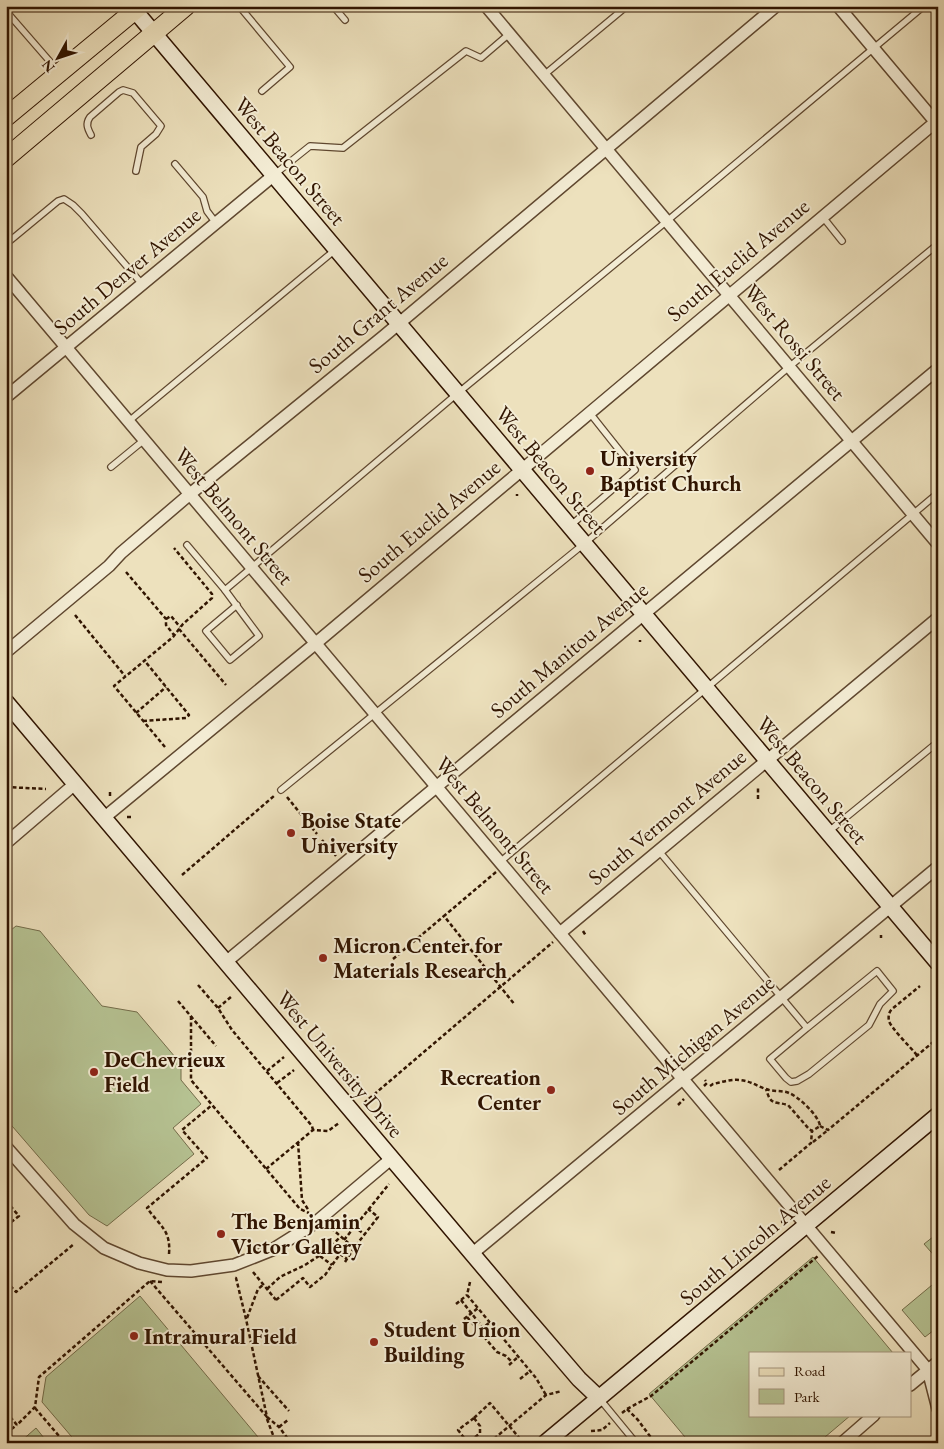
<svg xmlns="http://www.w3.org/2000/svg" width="944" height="1449" viewBox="0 0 944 1449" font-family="'EB Garamond',serif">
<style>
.green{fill:#b6c393;stroke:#736c4a}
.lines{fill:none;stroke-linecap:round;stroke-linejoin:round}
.lane-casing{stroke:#5f472f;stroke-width:8}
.street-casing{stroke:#5f472f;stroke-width:14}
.secondary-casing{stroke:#301400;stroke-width:18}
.primary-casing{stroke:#301400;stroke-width:20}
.path{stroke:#301400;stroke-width:2.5;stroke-dasharray:4 2.5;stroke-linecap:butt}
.lane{stroke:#f3ecd4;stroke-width:5.5}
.street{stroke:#f3ecd4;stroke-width:11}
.secondary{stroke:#f3ecd4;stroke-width:15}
.primary{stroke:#ede1bd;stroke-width:18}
.poi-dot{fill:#8f2418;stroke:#f3ecd4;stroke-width:2}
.labels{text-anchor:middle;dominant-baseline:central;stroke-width:4;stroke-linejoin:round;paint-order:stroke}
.street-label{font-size:22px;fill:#301400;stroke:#f3ecd4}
.poi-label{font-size:22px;font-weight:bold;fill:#301400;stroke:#f3ecd4;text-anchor:start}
</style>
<rect width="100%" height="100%" fill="#ede1bd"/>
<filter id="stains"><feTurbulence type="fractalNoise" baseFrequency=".004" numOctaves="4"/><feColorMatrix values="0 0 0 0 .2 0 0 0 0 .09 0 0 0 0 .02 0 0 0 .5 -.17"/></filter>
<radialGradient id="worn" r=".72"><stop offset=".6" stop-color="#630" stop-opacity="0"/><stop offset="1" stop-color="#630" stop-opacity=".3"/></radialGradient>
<g class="green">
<path d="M16,926L40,931L102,1006L137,1012L181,1064V1080L201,1104L173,1128L194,1154L107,1226L89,1215L6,1119V934Z"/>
<path d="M938,1233V1260L924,1244Z"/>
<path d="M813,1257L893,1353H750V1415H851L818,1443H690L649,1394Z"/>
<path d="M938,1280V1327L925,1337L902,1310Z"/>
<path d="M140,1296L263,1443H77L42,1402L46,1377Z"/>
<path d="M36,1428L48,1443H19Z"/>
</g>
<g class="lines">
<defs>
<g id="lane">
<path d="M239,6L290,67L262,91"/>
<path d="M333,6L345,20"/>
<path d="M6,11L59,72"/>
<path d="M544,75L627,6"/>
<path d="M91,135C88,129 85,124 90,117L119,92L123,90L133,93L161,126L156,134L141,147L136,171"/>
<path d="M175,164L203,197L207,211L216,223"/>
<path d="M275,174L310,146L343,148L466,51L481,58L509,34"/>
<path d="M822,216L842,241"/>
<path d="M6,244L58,201L64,199L73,205L82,214L142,284"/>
<path d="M129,421L335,250"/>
<path d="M111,467L144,440"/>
<path d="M570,526L635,470L589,412"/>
<path d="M187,545L225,590L458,393L667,221L924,6"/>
<path d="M225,590L259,636L230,660L206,631L237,605"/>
<path d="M281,790L585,543L789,367L938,244"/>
<path d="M828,832L938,742"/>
<path d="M658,850L807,1028L770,1059L786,1078L791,1082L797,1081L809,1074L869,1025L880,1004L893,991L877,971L807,1028"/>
<path d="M500,862L938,493"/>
<path d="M599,1398L636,1443"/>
</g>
<g id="street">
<path d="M486,6L938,544"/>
<path d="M838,6L938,125"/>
<path d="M6,276L928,1370L938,1409"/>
<path d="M6,397L274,175"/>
<path d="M6,652L109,566L121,553L190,494L384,336L776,6"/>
<path d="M105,817L316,643L938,120"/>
<path d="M6,843L76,783"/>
<path d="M560,933L938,618"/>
<path d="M226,962L938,369"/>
<path d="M6,1147L74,1224L104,1248L139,1263L167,1270L191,1271L234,1265L272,1250L315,1223L392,1158"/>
<path d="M473,1253L938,867"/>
<path d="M910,1385L938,1362"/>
<path d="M842,1443L874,1415"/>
</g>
<g id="secondary">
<path d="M131,6L938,963"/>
<path d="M6,702L513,1302L579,1379L599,1398"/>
<path d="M545,1443L938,1115"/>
</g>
<g id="primary">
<path d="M6,117L140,6"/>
<path d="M6,158L186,6"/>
</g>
</defs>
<use href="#lane" class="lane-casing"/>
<use href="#street" class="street-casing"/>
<use href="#secondary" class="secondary-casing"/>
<use href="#primary" class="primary-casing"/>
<g class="path">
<path d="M517,496V494"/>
<path d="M126,572L166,619V625L174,635"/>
<path d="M75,615L125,676"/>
<path d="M618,615L620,616"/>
<path d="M166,619L171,616L180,627"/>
<path d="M179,629L226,685"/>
<path d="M640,640V642"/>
<path d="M6,670H9"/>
<path d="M136,713L166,687"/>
<path d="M143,721L186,718L189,715L144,660"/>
<path d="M165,747L114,686L173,637L183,624L212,598V594L174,548"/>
<path d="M6,787L46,789"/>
<path d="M110,796V792"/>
<path d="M287,797L317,834"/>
<path d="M758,799V788"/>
<path d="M127,817H133"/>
<path d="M322,840L336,856"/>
<path d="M496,872L444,916L515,1005"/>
<path d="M182,875L274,796"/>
<path d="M583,931L586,936"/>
<path d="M881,935V938"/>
<path d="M393,959L444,916"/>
<path d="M198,985L218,1008L232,1030L312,1126L313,1130"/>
<path d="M178,1001L216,1046"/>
<path d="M218,1008L232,996"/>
<path d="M191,1016V1080L300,1209L309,1213"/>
<path d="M681,1055L684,1053"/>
<path d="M917,1055C911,1048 891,1028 889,1021C888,1016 889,1012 892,1009L920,986"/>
<path d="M267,1071L284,1057"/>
<path d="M277,1083L294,1070"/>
<path d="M704,1086L707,1083L705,1080"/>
<path d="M710,1086L713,1084C722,1082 731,1079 740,1080C750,1081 757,1086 766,1089C773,1092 782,1090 789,1093C798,1096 819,1116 820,1126L812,1131L809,1129L788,1105C774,1101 771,1106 766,1089"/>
<path d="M364,1103L553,942"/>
<path d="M678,1105L684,1099"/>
<path d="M820,1126L828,1130L938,1038"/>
<path d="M298,1142L302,1200L309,1211"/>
<path d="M813,1142L828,1130"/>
<path d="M266,1169L313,1130L328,1131L339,1123"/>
<path d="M779,1170L811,1143L812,1131"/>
<path d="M6,1201L19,1216L6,1226"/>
<path d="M807,1204V1199"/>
<path d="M343,1218L364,1234"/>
<path d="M781,1222L786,1221"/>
<path d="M331,1228L354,1248"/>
<path d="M831,1232L836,1233"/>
<path d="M344,1240L389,1184"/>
<path d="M169,1254C171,1230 160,1226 147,1208L207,1158L182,1130L212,1105"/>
<path d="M320,1256L332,1265"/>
<path d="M345,1262L354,1248L378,1217L368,1209"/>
<path d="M253,1272L276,1300"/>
<path d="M6,1281L16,1292L74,1244"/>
<path d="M150,1281L267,1417L246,1319L236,1278H234"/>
<path d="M470,1282L467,1295L536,1378L546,1395"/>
<path d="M267,1289L280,1277L305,1265L328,1250L340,1237"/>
<path d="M276,1300L303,1278L310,1287L325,1275L340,1254L347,1259"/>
<path d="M461,1300L483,1328L489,1323"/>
<path d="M456,1304L467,1295"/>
<path d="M467,1317L497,1352L506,1356L512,1362"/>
<path d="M247,1318L258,1289L263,1285"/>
<path d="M464,1319L478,1308"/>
<path d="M509,1365L518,1357"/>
<path d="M258,1376L289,1411"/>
<path d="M520,1379L530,1371"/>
<path d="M35,1408L65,1443"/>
<path d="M627,1409L638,1420L655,1443"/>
<path d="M6,1412L17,1425L35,1407L39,1377L150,1281L162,1282"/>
<path d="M622,1413L627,1409L651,1396L818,1256"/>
<path d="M267,1417L279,1427L291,1443"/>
<path d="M474,1418L490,1403L521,1440"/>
<path d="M474,1418L480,1426V1433L468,1443L458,1430Z"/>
<path d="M267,1419L276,1443"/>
<path d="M279,1427L289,1419"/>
<path d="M591,1431L602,1430L610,1423"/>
<path d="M6,1433L17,1425"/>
<path d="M489,1443L546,1395L562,1391"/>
</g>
<use href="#lane" class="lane"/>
<use href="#street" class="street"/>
<use href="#secondary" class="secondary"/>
<use href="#primary" class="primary"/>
</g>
<g class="poi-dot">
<circle cx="590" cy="471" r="5"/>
<circle cx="291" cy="833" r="5"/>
<circle cx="323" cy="958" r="5"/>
<circle cx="94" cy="1072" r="5"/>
<circle cx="551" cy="1090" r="5"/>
<circle cx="221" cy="1234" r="5"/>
<circle cx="134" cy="1336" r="5"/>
<circle cx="374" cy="1342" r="5"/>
</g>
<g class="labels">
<g class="street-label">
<text transform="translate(290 161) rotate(50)">West Beacon Street</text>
<text transform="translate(738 260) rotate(-40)">South Euclid Avenue</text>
<text transform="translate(127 271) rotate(-40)">South Denver Avenue</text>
<text transform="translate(378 313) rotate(-40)">South Grant Avenue</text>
<text transform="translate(795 342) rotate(50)">West Rossi Street</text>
<text transform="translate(551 470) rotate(50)">West Beacon Street</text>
<text transform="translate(234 516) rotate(50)">West Belmont Street</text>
<text transform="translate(429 521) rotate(-40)">South Euclid Avenue</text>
<text transform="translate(569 650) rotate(-40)">South Manitou Avenue</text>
<text transform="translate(812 780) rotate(50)">West Beacon Street</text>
<text transform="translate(667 817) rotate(-40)">South Vermont Avenue</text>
<text transform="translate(495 825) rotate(50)">West Belmont Street</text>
<text transform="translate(693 1045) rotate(-40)">South Michigan Avenue</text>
<text transform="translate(340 1064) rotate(50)">West University Drive</text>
<text transform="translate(755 1240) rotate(-40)">South Lincoln Avenue</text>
</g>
<g class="poi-label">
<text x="600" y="458">University<tspan x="600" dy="25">Baptist Church</tspan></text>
<text x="301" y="820">Boise State<tspan x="301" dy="25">University</tspan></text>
<text x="333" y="945">Micron Center for<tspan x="333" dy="25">Materials Research</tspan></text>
<text x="104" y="1059">DeChevrieux<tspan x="104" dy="25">Field</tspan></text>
<text x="541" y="1077" text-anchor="end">Recreation<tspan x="541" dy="25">Center</tspan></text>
<text x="231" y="1221">The Benjamin<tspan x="231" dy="25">Victor Gallery</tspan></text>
<text x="384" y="1329">Student Union<tspan x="384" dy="25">Building</tspan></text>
<text x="144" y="1336">Intramural Field</text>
</g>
</g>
<rect width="944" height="1449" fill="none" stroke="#ede1bd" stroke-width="25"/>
<rect x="8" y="8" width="929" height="1434" fill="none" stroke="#301400" stroke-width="2.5"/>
<rect x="12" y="12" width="919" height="1424" fill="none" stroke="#301400"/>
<rect x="749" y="1352" width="162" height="65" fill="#f3ecd4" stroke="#a5967f"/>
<rect x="759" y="1368" width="25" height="8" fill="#ede1bd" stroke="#a5967f"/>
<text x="794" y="1376" font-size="15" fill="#301400">Road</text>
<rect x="759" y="1389" width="25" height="15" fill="#b6c393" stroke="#a5967f"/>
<text x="794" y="1402" font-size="15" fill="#301400">Park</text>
<g transform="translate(58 58) rotate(230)" stroke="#f3ecd4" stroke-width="4" paint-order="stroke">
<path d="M0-4L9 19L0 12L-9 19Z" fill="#301400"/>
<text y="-8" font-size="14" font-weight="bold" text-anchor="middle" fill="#301400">N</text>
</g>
<rect width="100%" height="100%" filter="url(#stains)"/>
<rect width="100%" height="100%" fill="url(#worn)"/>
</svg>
